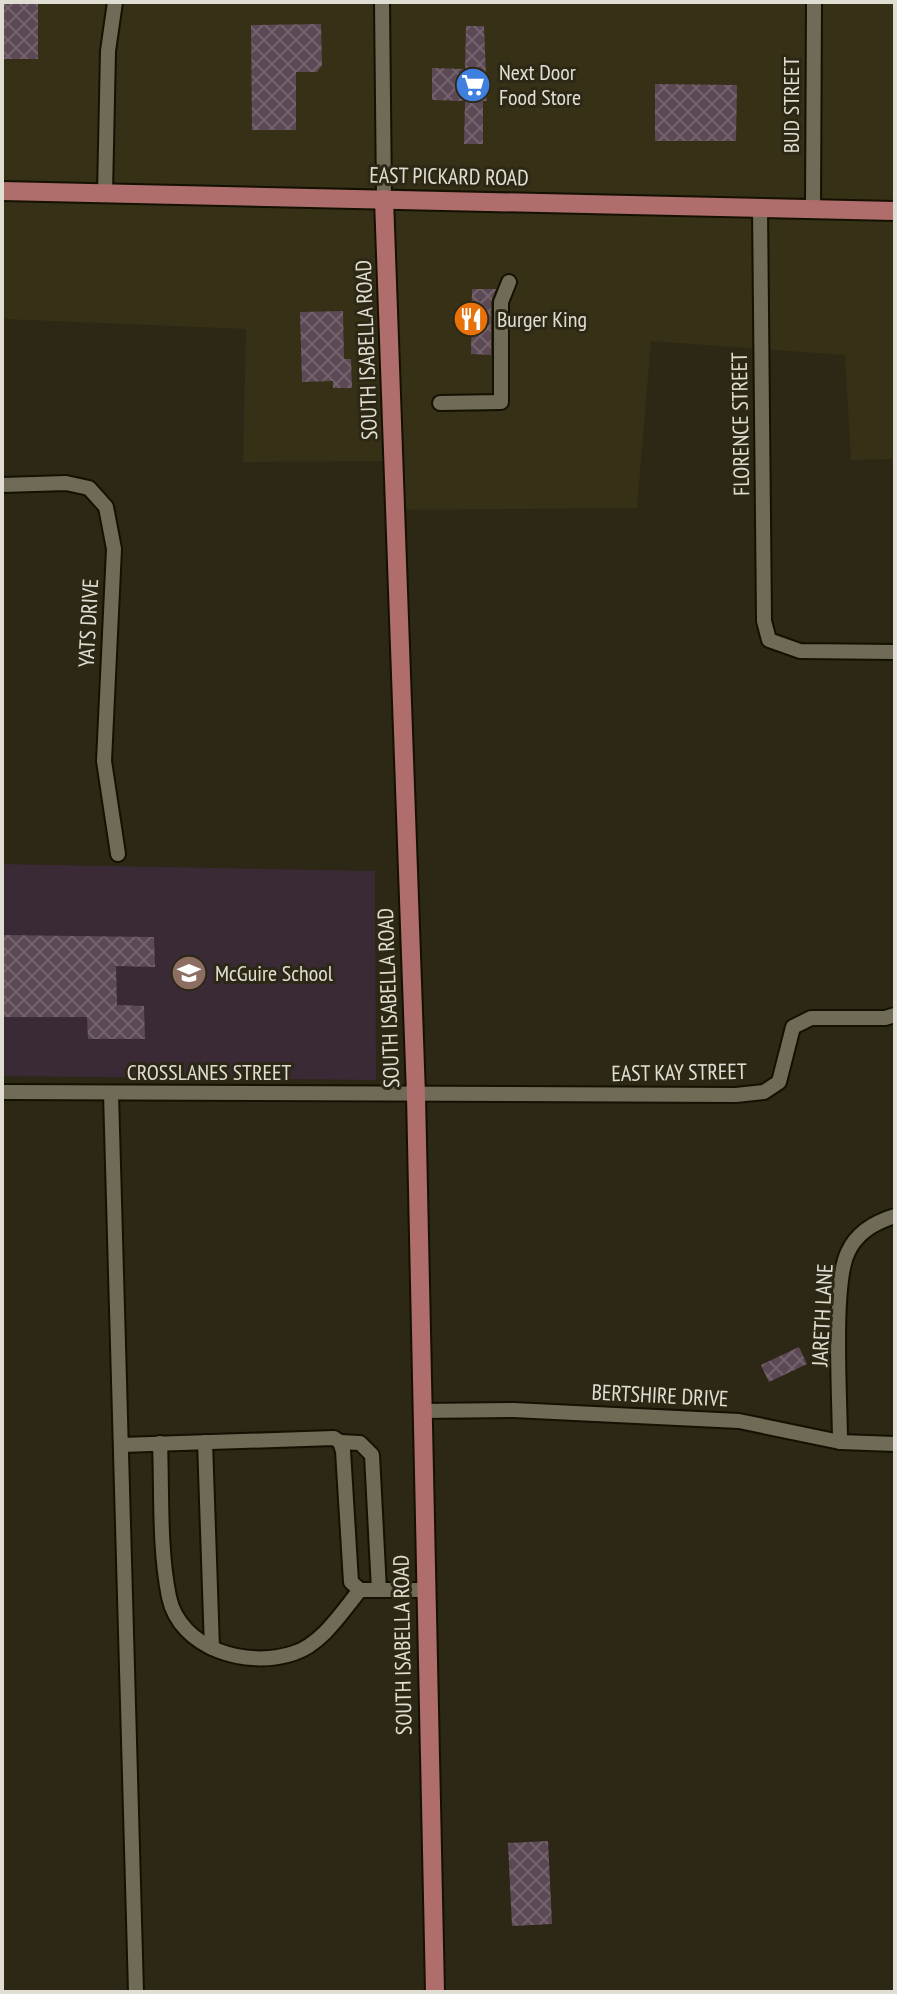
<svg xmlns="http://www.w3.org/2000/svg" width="897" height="1994" viewBox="0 0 897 1994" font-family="'PT Sans Narrow',sans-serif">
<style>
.built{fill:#353016}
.education{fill:#392a35}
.building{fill:url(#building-cross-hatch)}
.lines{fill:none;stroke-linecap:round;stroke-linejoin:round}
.minor-casing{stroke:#141102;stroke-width:18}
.major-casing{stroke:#141102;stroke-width:22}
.minor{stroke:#6f6b56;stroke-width:14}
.major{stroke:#af6d6c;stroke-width:18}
.labels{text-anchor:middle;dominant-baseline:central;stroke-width:6;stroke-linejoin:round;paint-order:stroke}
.poi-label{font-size:22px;fill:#e0ded2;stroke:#2c2815;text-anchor:start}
.street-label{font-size:22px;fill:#e0ded2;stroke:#2c2815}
</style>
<defs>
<pattern id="building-cross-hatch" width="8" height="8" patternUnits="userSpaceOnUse" patternTransform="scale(2)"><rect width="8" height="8" fill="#5c4955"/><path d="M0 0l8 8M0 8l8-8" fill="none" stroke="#73636d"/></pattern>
</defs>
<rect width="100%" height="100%" fill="#2c2815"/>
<path class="built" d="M2,2H895V459L851,460L845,355L651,341L637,508L395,510L393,461L243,462L246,329L2,319Z"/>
<path class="education" d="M2,864L375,871L376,1080L2,1076Z"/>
<g class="building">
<path d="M38,2V59H2V3Z"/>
<path d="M321,24L322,65L317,72H296V130H252L251,25Z"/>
<path d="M466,26H484L487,101H483V144H464L465,101L432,100V68L465,69Z"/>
<path d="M655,84L737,85L736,141H655Z"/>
<path d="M472,289H496L491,302V355L471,354Z"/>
<path d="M343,311L344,359H351L352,388H333V381L302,382L300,312Z"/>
<path d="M2,935L154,937L155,967L116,966L117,1005L144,1006L145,1039H88L87,1017H2Z"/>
<path d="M799,1347L807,1364L769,1382L761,1365Z"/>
<path d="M548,1841L552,1924L512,1926L508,1843Z"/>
</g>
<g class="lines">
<defs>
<g id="minor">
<path d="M382,2L384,199"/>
<path d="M105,193L108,51L115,2"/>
<path d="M760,207L764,621L769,640L800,651L895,652"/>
<path d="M813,208L814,2"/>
<path d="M440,403L501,402V302L509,282"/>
<path d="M2,485L66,483L89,488L106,507L114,549L104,761L118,854"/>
<path d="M2,1092L736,1095L764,1092L779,1082L793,1027L811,1018H885L895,1015"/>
<path d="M111,1093L136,1992"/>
<path d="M421,1411L513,1410L739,1421L840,1442L895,1444"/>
<path d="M205,1442L212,1648"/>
<path d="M340,1442L360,1443L372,1455L379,1590"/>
<path d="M840,1442C840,1401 832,1284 848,1252C857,1232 875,1222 895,1216"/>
<path d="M160,1443C162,1493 159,1548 169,1597C180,1649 247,1669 294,1653C322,1644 342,1612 360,1590"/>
<path d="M121,1445L334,1438L340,1442L343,1451L351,1582L360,1590H425"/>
</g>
<g id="major">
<path d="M2,191L895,211"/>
<path d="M384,199L416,1095L435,1992"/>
</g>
</defs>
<use href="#minor" class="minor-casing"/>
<use href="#major" class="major-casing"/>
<use href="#minor" class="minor"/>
<use href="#major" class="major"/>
</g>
<defs>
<symbol id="supermarket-disc" viewBox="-11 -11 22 22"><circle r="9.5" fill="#3f7fe0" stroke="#2c2815"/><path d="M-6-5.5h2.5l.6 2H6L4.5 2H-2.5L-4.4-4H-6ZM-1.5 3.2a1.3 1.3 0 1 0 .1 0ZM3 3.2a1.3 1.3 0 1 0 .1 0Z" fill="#fff"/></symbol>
<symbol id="restaurant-disc" viewBox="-11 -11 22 22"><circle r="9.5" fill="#e8710a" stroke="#2c2815"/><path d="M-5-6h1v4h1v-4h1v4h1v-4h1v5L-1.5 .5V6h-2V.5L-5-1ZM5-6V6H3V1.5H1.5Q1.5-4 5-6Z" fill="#fff"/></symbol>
<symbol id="school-disc" viewBox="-11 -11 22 22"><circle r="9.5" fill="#8d6e63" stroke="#2c2815"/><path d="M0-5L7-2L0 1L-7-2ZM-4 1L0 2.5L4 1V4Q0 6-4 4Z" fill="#fff"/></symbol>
</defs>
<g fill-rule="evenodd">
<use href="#supermarket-disc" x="453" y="65" width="40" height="40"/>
<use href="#restaurant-disc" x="451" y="299" width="40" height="40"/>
<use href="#school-disc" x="169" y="953" width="40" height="40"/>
</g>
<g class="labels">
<g class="poi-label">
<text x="499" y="72">Next Door<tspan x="499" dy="25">Food Store</tspan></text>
<text x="497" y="319">Burger King</text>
<text x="215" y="973">McGuire School</text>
</g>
<g class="street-label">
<text transform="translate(791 105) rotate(-90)">BUD STREET</text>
<text transform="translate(449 176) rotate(1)">EAST PICKARD ROAD</text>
<text transform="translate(366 350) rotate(-92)">SOUTH ISABELLA ROAD</text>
<text transform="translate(740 424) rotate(-91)">FLORENCE STREET</text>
<text transform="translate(88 623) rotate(-87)">YATS DRIVE</text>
<text transform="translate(388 998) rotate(-92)">SOUTH ISABELLA ROAD</text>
<text x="209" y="1072">CROSSLANES STREET</text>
<text transform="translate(679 1072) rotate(-1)">EAST KAY STREET</text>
<text transform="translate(822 1315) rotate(-87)">JARETH LANE</text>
<text transform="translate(660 1395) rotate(3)">BERTSHIRE DRIVE</text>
<text transform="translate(402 1645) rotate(-91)">SOUTH ISABELLA ROAD</text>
</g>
</g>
<rect width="897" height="1994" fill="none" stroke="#e0ded2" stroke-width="8"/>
</svg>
